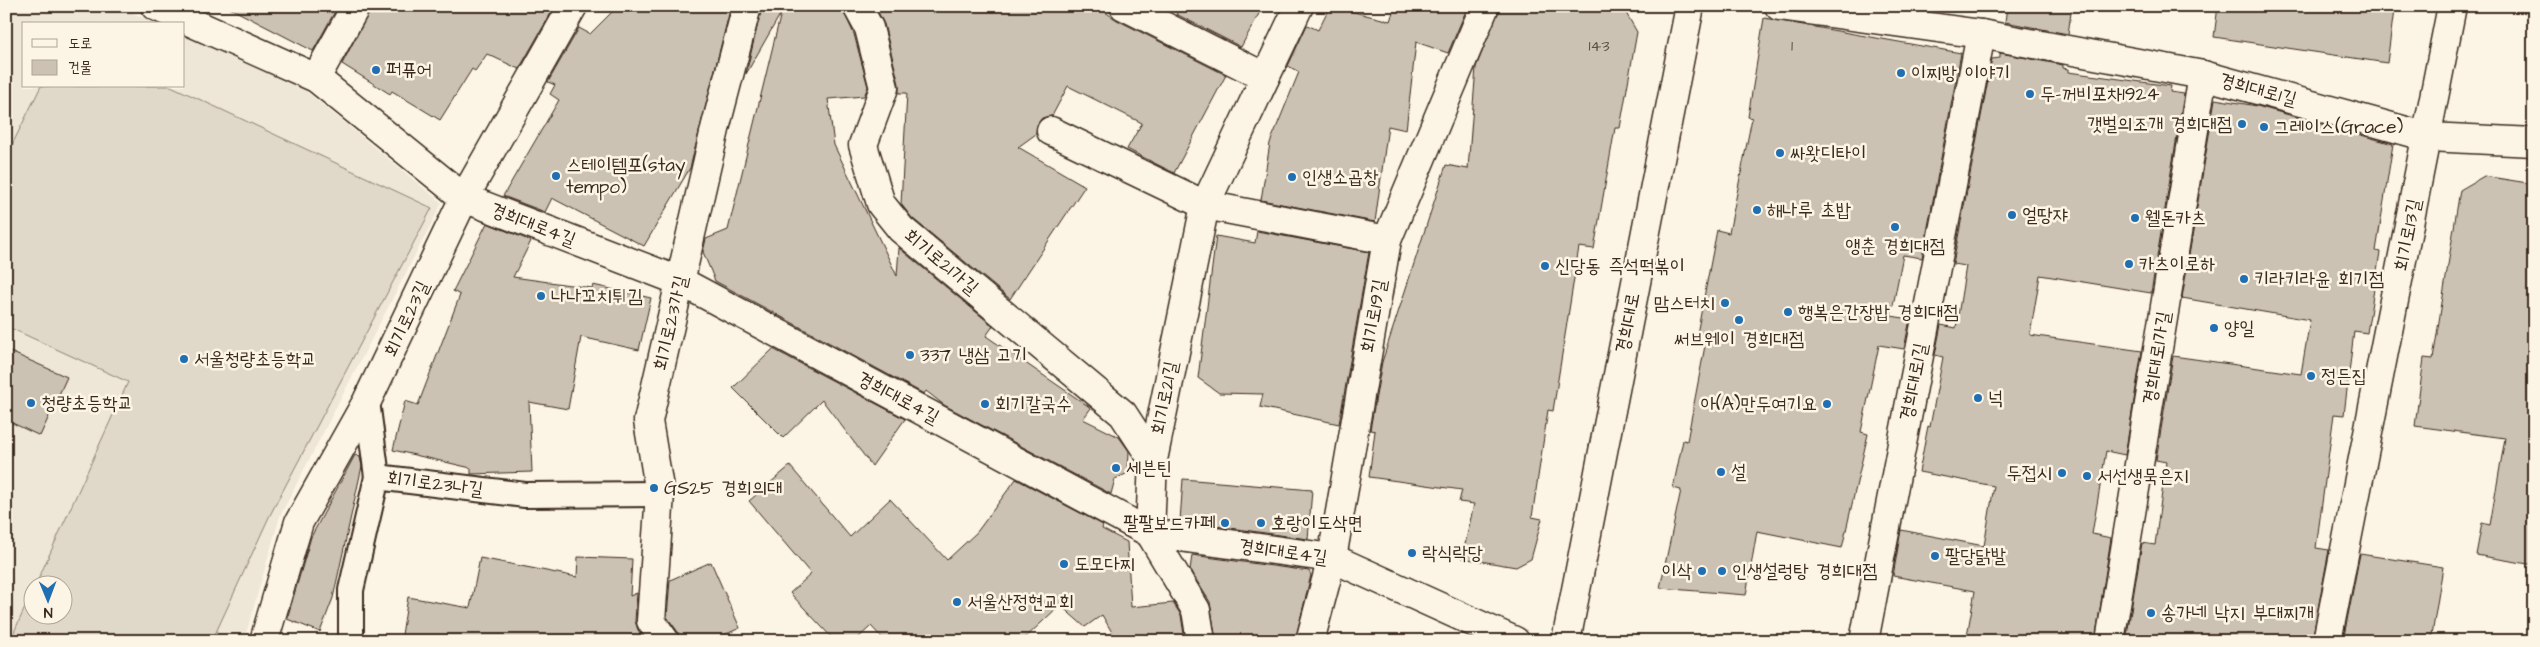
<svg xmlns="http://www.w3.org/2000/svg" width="2540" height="647" viewBox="0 0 2540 647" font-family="'Architects Daughter','Poor Story',sans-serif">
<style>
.built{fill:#eee6d6;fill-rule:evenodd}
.pitch{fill:#e0d8c8;stroke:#8e8173}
.building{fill:#ccc2b3;stroke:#3b2a1e}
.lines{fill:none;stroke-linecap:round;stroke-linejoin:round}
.lane-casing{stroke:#3b2a1e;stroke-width:28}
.street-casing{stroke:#3b2a1e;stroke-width:31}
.secondary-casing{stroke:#3b2a1e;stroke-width:31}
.lane{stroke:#fcf5e5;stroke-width:24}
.street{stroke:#fcf5e5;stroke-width:28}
.secondary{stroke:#fcf5e5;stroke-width:28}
.poi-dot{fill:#1f6fb2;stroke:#fcf5e5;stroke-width:2}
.labels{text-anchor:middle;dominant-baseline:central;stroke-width:5;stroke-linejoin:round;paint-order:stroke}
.number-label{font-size:16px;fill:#5f5043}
.poi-label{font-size:19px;fill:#3b2a1e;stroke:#fcf5e5;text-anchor:start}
.street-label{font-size:19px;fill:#3b2a1e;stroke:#fcf5e5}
</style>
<rect width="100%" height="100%" fill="#fcf5e5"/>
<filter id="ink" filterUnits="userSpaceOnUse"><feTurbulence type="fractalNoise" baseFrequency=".02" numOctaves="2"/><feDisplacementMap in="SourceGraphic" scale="10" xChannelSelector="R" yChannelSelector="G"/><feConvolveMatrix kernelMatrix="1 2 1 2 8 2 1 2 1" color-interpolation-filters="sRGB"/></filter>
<g filter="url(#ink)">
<path class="built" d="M6,6H118L157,24H24V86H184V35L301,87L442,203L280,516L244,641H6ZM32,584H62V614H32Z"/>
<path class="pitch" d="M41,86H171L432,208L269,517L212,641H10L32,592V614H62V584H36L128,382L6,326V157Z"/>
<g class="building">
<path d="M226,6H338L313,51Z"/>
<path d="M372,6H539L551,13L519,69L487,54L475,71L472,69L440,120L392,91L390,94L342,64Z"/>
<path d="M618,6H731L690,168L644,246L552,198L545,212L503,196L559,100L550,94L555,85L548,82L579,28L590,34Z"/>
<path d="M762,6H841L854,34L868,87L864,96L828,99L834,145L897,276L899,248L993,326L986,336L1091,408L1083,419L1119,437L1129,451L1128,473L1115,479L1111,494L944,405L926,391L924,394L715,281L703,252L706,239L728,230L781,13L746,74Z"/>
<path d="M875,6H1096L1117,20L1226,75L1174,173L1127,149L1142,123L1068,86L1052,116L1042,118L1037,125L1036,134L1018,147L1085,186L1010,299L912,218L901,204L907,93H899V84L884,24Z"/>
<path d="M1180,6H1263L1241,47L1176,14Z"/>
<path d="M1330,6L1390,21L1395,6H1468L1448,53L1416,42L1406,130L1388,126L1375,222L1261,200L1270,143L1299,72L1288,66L1307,25L1318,30Z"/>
<path d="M1500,6H1622L1637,32L1620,128H1615L1594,249L1579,247L1553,411L1548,410L1532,517L1542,519L1531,559L1516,567L1462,558L1474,504L1459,502L1462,490L1369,477L1375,431L1370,430L1382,362L1446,165L1468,169L1476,67Z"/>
<path d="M2007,6H2072L2068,34L2005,22Z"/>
<path d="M2218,6H2369L2394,10L2387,63L2214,37Z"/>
<path d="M1764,18L1961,53L1922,258L1903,255L1891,316L1910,319L1904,349L1879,345L1861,432L1868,434L1842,548L1757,531L1746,595L1660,588L1681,490L1673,488L1683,440L1687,441L1707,335L1697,334L1717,230L1729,233L1752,118L1748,117Z"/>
<path d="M2000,53L2063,65V68L2068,69V72L2171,86L2170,92L2184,94L2151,293L2040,275L2030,335L2142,351L2125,455L2106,451L2092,534L2111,538L2095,641H1966L1975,591L1893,576L1901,530L1984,546L1994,486L1919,472L1928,426L1930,427L1943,357L1935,355L1941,325L1956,328L1966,266L1953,264L1992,59L2000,58Z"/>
<path d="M2215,99L2257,106L2393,144L2376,251L2380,252L2367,333L2354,331L2344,415L2334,414L2316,548L2329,550L2312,641H2126L2142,543L2155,545L2166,462L2156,460L2173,356L2301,374L2310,320L2182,298Z"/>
<path d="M2484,176L2534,184V565L2476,555L2482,523L2490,525L2505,438L2415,426L2424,358L2433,359L2460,190Z"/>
<path d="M487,223L531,241L513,277L592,288L593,285L651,298L639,350L581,337L568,409L529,402L532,472L471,474V468L393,450L405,401L418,405L460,295L453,291Z"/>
<path d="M1257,231L1369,252L1339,424L1260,407L1263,394L1219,393L1198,378L1216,236L1255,243Z"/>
<path d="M773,349L905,419L872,466L822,400L783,438L733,388Z"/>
<path d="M6,350L67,377L40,436L6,420Z"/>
<path d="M355,455L360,457L362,466L333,598L320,632L287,619L311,537Z"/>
<path d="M790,466L850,537L890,499L947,560L977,532L1016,479L1103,525L1102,529L1127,542L1131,607L1173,603L1181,615L1185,641H1117L1102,615L1085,627L1060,605L1022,641H885L871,626L855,641H835L790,593L811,574L749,501Z"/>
<path d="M1183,479L1312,490L1308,539L1180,521Z"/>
<path d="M2360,554L2443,567L2431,641H2343Z"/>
<path d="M1192,555L1309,571L1311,575L1295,641H1216L1210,602L1190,570Z"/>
<path d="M578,557L632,559L630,596L637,593L635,621L638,630L646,641H401L408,597L470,608L480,558L577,577Z"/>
<path d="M711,562L740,628L724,635V641H680L678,632L667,617L670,580Z"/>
</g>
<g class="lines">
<defs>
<g id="lane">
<path d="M367,401L377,477"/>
<path d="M351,641V590L377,477L525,495L660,494"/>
</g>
<g id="street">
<path d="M155,6L316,78L464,198L682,282L1150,533L1332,558L1515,641"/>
<path d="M857,6L869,28L884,88L863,145L881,204L901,229L1123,414L1153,460"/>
<path d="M1124,6L1265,77"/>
<path d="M1779,6L1981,34L2203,75L2428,137L2534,142"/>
<path d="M316,78L356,6"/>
<path d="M1051,131L1205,205L1387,240"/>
<path d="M264,641L299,522L367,401L464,198L573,6"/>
<path d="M665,641L651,621L660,494L648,421L716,125L747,6"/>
<path d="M1201,641L1196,610L1150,533L1153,460L1205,205L1299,6"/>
<path d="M1310,641L1332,558L1387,240L1485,6"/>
<path d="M1864,641L1981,34"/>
<path d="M2110,641L2203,75"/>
<path d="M2327,641L2452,6"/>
</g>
<path id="secondary" d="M1566,641L1690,6"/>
</defs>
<use href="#lane" class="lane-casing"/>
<use href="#street" class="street-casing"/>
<use href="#secondary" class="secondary-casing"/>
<use href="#lane" class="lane"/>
<use href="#street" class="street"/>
<use href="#secondary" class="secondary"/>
</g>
</g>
<g class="poi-dot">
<circle cx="376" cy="70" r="5"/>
<circle cx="1901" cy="73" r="5"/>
<circle cx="2030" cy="94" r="5"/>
<circle cx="2242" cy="124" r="5"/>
<circle cx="2264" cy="127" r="5"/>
<circle cx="1780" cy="153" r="5"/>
<circle cx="556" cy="176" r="5"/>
<circle cx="1292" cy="177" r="5"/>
<circle cx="1757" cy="210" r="5"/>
<circle cx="2012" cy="215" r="5"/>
<circle cx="2135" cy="218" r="5"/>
<circle cx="1895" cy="227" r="5"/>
<circle cx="2129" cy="264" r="5"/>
<circle cx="1545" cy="266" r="5"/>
<circle cx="2244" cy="279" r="5"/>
<circle cx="541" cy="296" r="5"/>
<circle cx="1725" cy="303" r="5"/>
<circle cx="1788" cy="312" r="5"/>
<circle cx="1739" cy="320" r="5"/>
<circle cx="2214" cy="328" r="5"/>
<circle cx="910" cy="355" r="5"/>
<circle cx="184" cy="359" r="5"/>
<circle cx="2311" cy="376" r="5"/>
<circle cx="1978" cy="398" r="5"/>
<circle cx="31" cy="403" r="5"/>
<circle cx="985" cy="404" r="5"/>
<circle cx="1827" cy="404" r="5"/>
<circle cx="1116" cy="468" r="5"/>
<circle cx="1721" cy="472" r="5"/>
<circle cx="2062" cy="473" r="5"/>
<circle cx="2087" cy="476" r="5"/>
<circle cx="654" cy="488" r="5"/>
<circle cx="1225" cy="523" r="5"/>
<circle cx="1261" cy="523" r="5"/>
<circle cx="1412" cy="553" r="5"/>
<circle cx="1935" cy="556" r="5"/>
<circle cx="1064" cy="564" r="5"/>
<circle cx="1702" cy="571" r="5"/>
<circle cx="1722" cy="571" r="5"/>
<circle cx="957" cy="602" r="5"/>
<circle cx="2151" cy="613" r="5"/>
</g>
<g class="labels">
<g class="number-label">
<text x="1599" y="46">143</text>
<text x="1792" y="46">1</text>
</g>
<g class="poi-label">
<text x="386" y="70">퍼퓨어</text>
<text x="1911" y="73">이찌방 이야기</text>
<text x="2040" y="94">두-꺼비포차1924</text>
<text x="2232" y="124" text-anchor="end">갯벌의조개 경희대점</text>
<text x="2274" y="127">그레이스(Grace)</text>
<text x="1790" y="153">싸왓디타이</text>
<text x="566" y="165">스테이템포(stay<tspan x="566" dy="22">tempo)</tspan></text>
<text x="1302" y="177">인생소곱창</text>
<text x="1767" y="210">해나루 초밥</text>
<text x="2022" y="215">얼땅쟈</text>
<text x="2145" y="218">웰돈카츠</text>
<text x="1895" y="246" text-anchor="middle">앵춘 경희대점</text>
<text x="2139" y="264">카츠이로하</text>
<text x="1555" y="266">신당동 즉석떡볶이</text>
<text x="2254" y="279">키라키라윤 회기점</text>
<text x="551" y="296">나나꼬치튀김</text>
<text x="1715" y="303" text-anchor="end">맘스터치</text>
<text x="1798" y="312">행복은간장밥 경희대점</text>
<text x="2224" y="328">양일</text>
<text x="1739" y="339" text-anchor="middle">써브웨이 경희대점</text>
<text x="920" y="355">337 냉삼 고기</text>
<text x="194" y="359">서울청량초등학교</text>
<text x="2321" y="376">정든집</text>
<text x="1988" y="398">넉</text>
<text x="41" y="403">청량초등학교</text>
<text x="995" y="404">회기칼국수</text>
<text x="1817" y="404" text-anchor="end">아(A)만두여기요</text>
<text x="1126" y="468">세븐틴</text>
<text x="1731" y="472">설</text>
<text x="2052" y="473" text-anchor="end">두접시</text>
<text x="2097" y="476">서선생묵은지</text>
<text x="664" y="488">GS25 경희의대</text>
<text x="1215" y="523" text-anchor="end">팔팔보드카페</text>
<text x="1271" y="523">호랑이도삭면</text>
<text x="1422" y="553">락식락당</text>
<text x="1945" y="556">팔당닭발</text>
<text x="1074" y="564">도모다찌</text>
<text x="1692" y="571" text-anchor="end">이삭</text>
<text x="1732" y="571">인생설렁탕 경희대점</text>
<text x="967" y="602">서울산정현교회</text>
<text x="2161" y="613">송가네 낙지 부대찌개</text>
</g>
<g class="street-label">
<text transform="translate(2258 90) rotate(15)">경희대로1길</text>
<text transform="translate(533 225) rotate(21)">경희대로4길</text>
<text transform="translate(2408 235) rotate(-79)">회기로13길</text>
<text transform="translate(941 262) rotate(40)">회기로21가길</text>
<text transform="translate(1374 316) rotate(-80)">회기로19길</text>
<text transform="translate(407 319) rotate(-65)">회기로23길</text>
<text transform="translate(671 323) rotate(-77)">회기로23가길</text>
<text transform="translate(1628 323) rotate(-79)">경희대로</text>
<text transform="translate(2157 358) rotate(-81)">경희대로1가길</text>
<text transform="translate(1914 382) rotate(-79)">경희대로1길</text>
<text transform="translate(898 398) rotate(28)">경희대로4길</text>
<text transform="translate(1165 398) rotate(-79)">회기로21길</text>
<text transform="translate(435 484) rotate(7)">회기로23나길</text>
<text transform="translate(1283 552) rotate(8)">경희대로4길</text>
</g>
</g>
<rect width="2540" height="647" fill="none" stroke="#fcf5e5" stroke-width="25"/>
<rect x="12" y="12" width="2515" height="622" fill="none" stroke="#3b2a1e" stroke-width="2" filter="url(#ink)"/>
<rect x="22" y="22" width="162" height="65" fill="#fcf5e5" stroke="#afa495"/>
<rect x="32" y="39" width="25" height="8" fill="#fcf5e5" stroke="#afa495"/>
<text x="68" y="48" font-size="15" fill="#3b2a1e">도로</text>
<rect x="32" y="60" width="25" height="15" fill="#ccc2b3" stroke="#afa495"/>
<text x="68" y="72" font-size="15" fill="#3b2a1e">건물</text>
<g transform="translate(48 600) rotate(179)"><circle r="24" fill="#fcf5e5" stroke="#afa495"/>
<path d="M0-4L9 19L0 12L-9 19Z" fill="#1f6fb2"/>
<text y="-8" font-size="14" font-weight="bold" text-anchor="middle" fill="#3b2a1e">N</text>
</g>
</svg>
